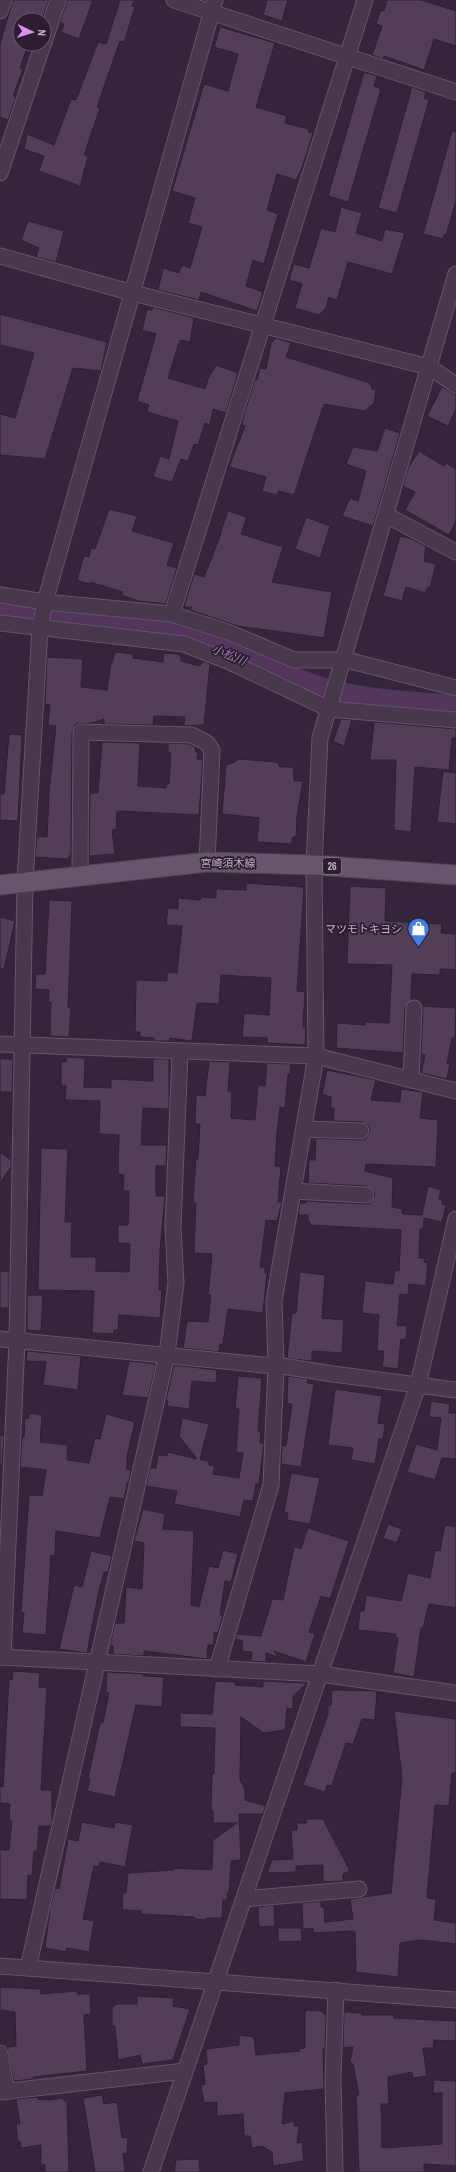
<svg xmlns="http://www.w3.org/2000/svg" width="456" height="2172" viewBox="0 0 456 2172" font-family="'Archivo Narrow','Noto Sans JP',sans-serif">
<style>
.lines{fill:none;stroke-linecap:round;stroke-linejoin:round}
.river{stroke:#53365c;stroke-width:28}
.building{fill:#523e57;stroke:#2e1f32}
.minor-casing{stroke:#655669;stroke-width:17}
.major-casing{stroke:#504154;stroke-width:21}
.minor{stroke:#47384b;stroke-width:15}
.major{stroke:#66566b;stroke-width:19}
.labels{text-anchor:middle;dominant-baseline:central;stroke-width:3.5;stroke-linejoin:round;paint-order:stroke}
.shield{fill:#2c1d30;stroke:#968799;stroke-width:1}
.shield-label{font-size:10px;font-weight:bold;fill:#c3b4c6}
.street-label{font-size:11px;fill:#c3b4c6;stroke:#2c1d30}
.poi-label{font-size:11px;fill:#c3b4c6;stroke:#2c1d30;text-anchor:end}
.water-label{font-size:12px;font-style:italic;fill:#a07dac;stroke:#2c1d30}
</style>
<rect width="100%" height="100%" fill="#35253a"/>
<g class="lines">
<path class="river" d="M0,610C60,617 129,621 186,637C230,649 269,674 312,688C358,704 408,705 456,709"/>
</g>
<g class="building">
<path d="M13,0H49L43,17L35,15L33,20H20V46L27,48L20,68L23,69L13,96L16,97L8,120L0,117V44Z"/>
<path d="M67,0H93L79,39L61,32L64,24L60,22Z"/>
<path d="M120,0H134L132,6L135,7L124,42L120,41L97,107L100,108L84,155L88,157L80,186L39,171L44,156L24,149L27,134L54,145L71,99L76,100L98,42L106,44Z"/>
<path d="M267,0H288L282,21L263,15Z"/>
<path d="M387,0H421L456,11V46L434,39L424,70L384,56L383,59L372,55L382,26L376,24L377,21L381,10L384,11Z"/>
<path d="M220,27L275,43L256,107L287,116L285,123L309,129L308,132L313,133L302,168L296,180L277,174L267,210L278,214L264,264L253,260L246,286L263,292L257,311L201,292L199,300L158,290L163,268L179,273L182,265L190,268L202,227L188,223L195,198L172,191L204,84L228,91L238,54L214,47Z"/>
<path d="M364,72L377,76L374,86L381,89L348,202L328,196Z"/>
<path d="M412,87L426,92L424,98L429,100L397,213L378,208Z"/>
<path d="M452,131L456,132V201L446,235H444L443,239L423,234Z"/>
<path d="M341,207L362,213L356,233L382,241L385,229L405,233L392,274L348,262L337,300L329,297L326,308L319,315L295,308L302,284L289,280L294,264L309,268L321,228L335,232Z"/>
<path d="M28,221L64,231L56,262L36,257L39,248L21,240Z"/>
<path d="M153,307L194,318L190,342L180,340L168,378L205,389L208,379L216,365L238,373L226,413L213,409L210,425L205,423L198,445L194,444L188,461L181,459L172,482L153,477L160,456L169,459L178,421L147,412L149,405L137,401L156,334L142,330L147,309L152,310Z"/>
<path d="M0,314L107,342L101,371L73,368L45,459L0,455V414L15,418L34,353L0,345Z"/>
<path d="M276,338L291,343L286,357L370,383L372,389L376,390L374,403L365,411L324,404L294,495L279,491L276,495L262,491L266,477L229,467L245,426L242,425L243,418L255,379L257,380L260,368L266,369L271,343Z"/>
<path d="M442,387L456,394V409L448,426L427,416Z"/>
<path d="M385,428L400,433L373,526L342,516L350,498L358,501L366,471L346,464L353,447L377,451Z"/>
<path d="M419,451L444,466L446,463L456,469V521L449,535L405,510L415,492L403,486L408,468Z"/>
<path d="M109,509L137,516L132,531L174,543L167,565L177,568L166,604L139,601L121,595L123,592L90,582L89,584L77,580L84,556L89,557L91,548L95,549Z"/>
<path d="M228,511L247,517L241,534L283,547L272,582L332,592L324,638L238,626L190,610L192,607H184L194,574L204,577L221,534H220Z"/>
<path d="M306,517L330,526L320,558L295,549Z"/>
<path d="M400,536L412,539L426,546L424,561L436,564L430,587H428L425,593L406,587L402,601L383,596Z"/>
<path d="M115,652L133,654V658L163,662L164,653L177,654L181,656V661L200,666L204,661L210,664L204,725L184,726L185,717L154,716L153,725L104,724V719L92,723L76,724L72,732L71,854L67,859L35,857L37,836L47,837L49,792L56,726L48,725L50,705L45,704L47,657L83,659L81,687L107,690L111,662L112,663Z"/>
<path d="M341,719L352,720L344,746L333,741Z"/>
<path d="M374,722L456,729V738H452L449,770L415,767L411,832L394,830L396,760H370Z"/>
<path d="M9,734L22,735L18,821L0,820V794H4Z"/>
<path d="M102,742L140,743L138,786L166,788L167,784H169L171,753H168V743L190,744L195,747L196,752H198L197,759H203L199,815L117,811L116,830H112L115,854L89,856L90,793H98Z"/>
<path d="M238,759L277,762L280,767H293L294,781H303L297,816L296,837H293L291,844L257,842L259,818L222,814L226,765L235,762Z"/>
<path d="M443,771L456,773V824L437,822Z"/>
<path d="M246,883L304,887L297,991L305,992L303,1027H306L305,1045L267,1043V1038L242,1037L244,1013L269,1015L271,978L221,975L219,1004L197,1003L192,1041L170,1038V1041H154V1038L140,1037V1032H135L136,980L167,981V972L177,973L182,926L166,925L168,908L178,909V898L200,900L201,897L216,898V889L246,890Z"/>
<path d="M350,886L386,888L385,921L442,924L441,933L456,934V970L440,969V975L412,974L411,1000L405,1008L403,1053L336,1048L337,1023L365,1025V1022L389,1023L392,965L347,964Z"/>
<path d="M49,900L72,901L68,1008H71L69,1037L50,1036L51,1002H48L49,990L35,989L36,974H45Z"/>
<path d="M0,917L15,921L4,969H0Z"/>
<path d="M423,1006L456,1008L455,1038H452L447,1064H450L447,1079L421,1073L425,1055L421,1054Z"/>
<path d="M66,1057L85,1058L84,1087L111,1088V1079L153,1081V1059H169V1109L143,1108L141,1145H167L166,1166H156V1196H165L160,1251L159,1290H162L160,1318L119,1315L118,1330H114V1334L92,1333L94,1291L38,1290L41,1148L68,1149L65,1222H72L71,1257H96V1271L129,1272L130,1244L118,1243V1225H128L129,1191H123L124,1175L118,1174L119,1135L99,1134L100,1101L65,1100L66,1086L61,1085V1062H66Z"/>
<path d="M0,1059H13L12,1092H0Z"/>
<path d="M209,1061L230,1062L228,1091H231L232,1097L231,1118L255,1120L258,1085L265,1086L267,1063L291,1064L290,1074H288L285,1108L280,1107L277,1133L275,1166H281L278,1202H282L277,1221L266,1220L260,1267H265V1273H267L263,1313L228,1309L223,1344H220L219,1352L183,1348L187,1321L208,1322L211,1295H208L212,1254L194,1253L196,1203H193L196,1159H198L200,1124H195L196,1095L205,1096Z"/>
<path d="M327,1070L376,1080L371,1100L400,1102L401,1089L423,1092L420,1118L438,1120L436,1167L366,1164L365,1171L393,1178L392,1207L402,1209V1214L422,1215L428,1186L441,1190L439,1199L443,1200L442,1204L446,1205L442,1222L424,1218L423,1229H420L419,1258H425L424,1262L428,1263L426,1286L409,1284L408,1295L400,1294L397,1325L407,1326L406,1340L401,1339L398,1369L382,1367L384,1351H377L379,1315L362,1313L365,1281L393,1284L395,1270L399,1271L401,1230L310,1225V1222H308V1215H298L300,1203H306V1201L366,1204L370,1203L375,1196L374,1191L366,1186L308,1183L309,1160H315L316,1138L361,1140L366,1139L370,1132L369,1126L362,1122L333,1121L334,1108H331V1097L322,1094Z"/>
<path d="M0,1152L11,1160V1167L0,1183Z"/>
<path d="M0,1271L9,1272V1308H0Z"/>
<path d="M300,1272L325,1275L322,1318L344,1320L342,1353L312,1351V1360L310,1361L287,1358L292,1313H296Z"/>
<path d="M27,1295H43L41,1331L27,1330Z"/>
<path d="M27,1351L81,1356L78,1390L43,1385L46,1362L26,1361Z"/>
<path d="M129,1361L156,1364L148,1398L122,1395Z"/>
<path d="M174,1365L217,1370L216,1383L192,1381L189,1409L167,1406L168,1401L166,1400Z"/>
<path d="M238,1376L262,1378L258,1431H261L260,1443H264L259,1484H256L253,1501L244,1500L240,1517L174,1504L177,1491L146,1486L150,1468H156L158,1455L167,1456L168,1452L197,1459L179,1436L182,1418L209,1424L200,1459L208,1461L209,1465L215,1466L213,1474L239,1478L243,1453L236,1452L239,1409H235Z"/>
<path d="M288,1376L308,1379L307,1383L314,1384L301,1467L281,1464L282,1445L286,1446L292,1404L287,1403Z"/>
<path d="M335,1389L382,1396L378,1423L385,1424L383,1439H379L375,1464L351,1460L353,1448L328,1445Z"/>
<path d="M431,1401L450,1404L449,1413H456V1459L442,1458L435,1480L407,1472L416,1444L437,1450L441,1418L429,1417Z"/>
<path d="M29,1413L42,1415L40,1442L68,1445L67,1460L89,1463L95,1438L100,1439L106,1414L135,1422L127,1456V1469L131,1470L129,1483H127L124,1499L110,1497L100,1538L56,1531L55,1556L51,1555L46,1635L22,1633L24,1613H21L29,1495L42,1496L46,1470L20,1467L22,1437H24L25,1418H29Z"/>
<path d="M0,1435L4,1436L2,1465H0Z"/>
<path d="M291,1473L320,1478L310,1524L287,1520L288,1513L284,1512Z"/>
<path d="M143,1509L165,1514L163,1529L194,1531L191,1605L199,1607L209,1566L218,1568L223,1550L238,1554L231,1582L225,1581L220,1615H223L218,1633L214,1632V1645H208L207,1659L144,1651V1656L113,1654V1646L110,1645L115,1623H124L126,1587L142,1589L144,1543L134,1541Z"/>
<path d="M388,1524L402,1529L397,1543L383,1538Z"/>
<path d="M445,1525L456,1527V1608L429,1604L423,1628H421L414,1677L393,1673L398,1638H395L396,1634L358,1630L360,1611H364L366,1595L401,1601L408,1573L430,1578L435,1550L440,1551Z"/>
<path d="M308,1528L349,1541L330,1599L321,1596L309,1632L315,1634L306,1662L274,1651L278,1657L266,1653V1662L251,1661L252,1652L242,1651L243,1641L235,1639L237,1634L261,1636L272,1599L283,1600L294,1547L301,1549Z"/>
<path d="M91,1551L112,1556L108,1572H104L98,1595L87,1653L59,1649L74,1585L82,1587Z"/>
<path d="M13,1671L40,1673L39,1687L47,1688L41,1790H52V1823L51,1826H39L37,1851H34L32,1876L28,1875L27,1900L0,1899V1850H9L12,1821H9L10,1804L0,1803V1786L3,1787L9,1679L12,1680Z"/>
<path d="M107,1672L143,1674V1676L164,1677L162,1707L136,1705L115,1797L87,1791L90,1779L88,1778L100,1723L103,1722L109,1693H106Z"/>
<path d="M215,1681L235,1682V1685L263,1687V1681L307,1683L293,1696V1709L287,1708L285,1730L264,1733L241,1717L240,1780L245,1789V1800L266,1806L263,1814H239L241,1860L231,1861L229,1893H227V1900H223L222,1918H207L205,1920L195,1919L194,1917L141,1914V1911L122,1910L123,1893H126L128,1873L174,1870V1868L212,1870L213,1840L237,1823H213V1811L211,1810L212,1773L214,1774L215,1728L180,1727V1713L212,1714Z"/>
<path d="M332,1690L377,1691L375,1720L362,1719L353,1744L346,1743L333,1782L331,1786L327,1785L325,1792L303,1785L328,1714V1705L331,1706Z"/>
<path d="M394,1711L456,1719V1773H452L449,1806L435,1805L427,1898L436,1899L434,1920L456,1923V1944L420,1940L400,1943L398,1977L356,1972L355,1931L313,1933V1928L303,1929L302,1903L321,1901V1907H324L325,1922L353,1919L350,1899L391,1893L402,1777Z"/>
<path d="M306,1819H323L350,1871L343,1874V1881L323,1882V1865L296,1866V1872L267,1873L272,1860L293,1859L291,1830H297V1823H306Z"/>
<path d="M82,1822L114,1828L115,1822L133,1825L125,1867L100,1862L99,1867L94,1866L83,1919L94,1921L89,1952L67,1948L66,1952L45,1948L50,1909L55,1888L59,1889L68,1839L78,1841Z"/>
<path d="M274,1905L275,1926L259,1927L258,1907Z"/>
<path d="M278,1928H301L302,1941L278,1942Z"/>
<path d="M0,1987L41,1989L40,1994L78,1991L77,1994H90L91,2014L84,2015L87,2071L33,2077L34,2079L14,2081L7,2047L16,2046L15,2012L0,2010Z"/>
<path d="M137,1996L174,1998L173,2006L190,2009L173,2060L142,2064L140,2055L118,2060L115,2026H112V2008L116,2004H137Z"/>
<path d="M305,2010L322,2011L326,2016L325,2049H323L324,2089L285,2093L282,2124L294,2121V2126H299L297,2143L302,2142L304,2161L273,2166L272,2152L262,2146L252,2148L250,2136H244L243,2114L217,2116V2102L204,2103L201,2085L205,2084L203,2065L207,2064L206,2049L239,2045V2035L254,2037L256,2055L300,2051L299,2049L305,2048Z"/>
<path d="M344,2012L362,2013V2015H394V2018L456,2021V2041L434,2040L433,2048H423L427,2076L413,2078L412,2072L388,2077L389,2104H381L382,2148L442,2144V2093H433L434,2080L456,2081V2166L424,2164V2172H359L356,2095H359L353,2064L350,2062L353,2047L343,2048Z"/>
<path d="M102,2095L104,2104L117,2102L122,2138L128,2137L127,2154L123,2153L125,2172H95L83,2098Z"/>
<path d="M38,2097V2099L49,2100L63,2098L64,2101L67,2100L69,2172H45V2165H41V2145L21,2148L20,2141L18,2142L16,2124H20L16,2099Z"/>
<path d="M199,2159L200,2172H174L176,2160Z"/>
</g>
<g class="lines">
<defs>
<g id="minor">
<path d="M174,0L456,92"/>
<path d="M0,11L4,0"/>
<path d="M44,42L58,0"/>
<path d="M0,173L43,44"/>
<path d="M0,256L133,293L429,367L456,385"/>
<path d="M386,515L456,552"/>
<path d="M0,595L45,602L172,614L228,632L294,660H347L456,688"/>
<path d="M172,614L365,0"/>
<path d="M0,623L184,644L230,662L329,709L456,720"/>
<path d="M80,876L81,732L192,735L207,743L212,750L207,862"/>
<path d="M0,1044L316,1056L456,1091"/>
<path d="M411,1080L414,1008"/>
<path d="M304,1129L361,1131"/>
<path d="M293,1191L366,1195"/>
<path d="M0,1339L263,1365H276L333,1374L456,1390"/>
<path d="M0,1657L321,1674L456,1693"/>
<path d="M3,1657L17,1340L25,882L40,628L45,602L215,0"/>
<path d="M217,1669L271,1485L276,1365L274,1301L316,1056L314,865L320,738L456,274"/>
<path d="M244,1899L359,1889"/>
<path d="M0,1966L456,2000"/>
<path d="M28,1968L167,1354L176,1283L173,1227L180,1052"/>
<path d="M0,2053L7,2092"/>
<path d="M0,2092L185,2071"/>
<path d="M151,2172L418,1385L456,1219"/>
<path d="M335,2172L333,2078L336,1990"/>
</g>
<path id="major" d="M0,885L207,862L314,865L456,875"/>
</defs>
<use href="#minor" class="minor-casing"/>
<use href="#major" class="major-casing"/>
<use href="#minor" class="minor"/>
<use href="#major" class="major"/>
</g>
<defs>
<symbol id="shop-pin" viewBox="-11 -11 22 30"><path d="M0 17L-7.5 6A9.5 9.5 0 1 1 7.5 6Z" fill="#3f7fe0" stroke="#2c1d30"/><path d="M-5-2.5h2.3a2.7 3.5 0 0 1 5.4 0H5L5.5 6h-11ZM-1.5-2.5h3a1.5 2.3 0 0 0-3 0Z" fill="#fff"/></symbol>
</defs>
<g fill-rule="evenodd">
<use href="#shop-pin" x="406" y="916" width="25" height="34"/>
</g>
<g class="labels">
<rect class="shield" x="323" y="858" width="18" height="16" rx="3"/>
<g class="shield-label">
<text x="332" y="866">26</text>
</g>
<g class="street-label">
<text x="228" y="863">宮崎須木線</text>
</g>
<g class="poi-label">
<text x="402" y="929">マツモトキヨシ</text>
</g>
<g class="water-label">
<text transform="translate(229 655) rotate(22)">小松川</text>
</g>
</g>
<g transform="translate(32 32) rotate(94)"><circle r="19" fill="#2c1d30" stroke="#68596c"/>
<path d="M0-3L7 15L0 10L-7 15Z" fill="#dd8ff0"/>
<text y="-6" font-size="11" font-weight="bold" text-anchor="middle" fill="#c3b4c6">N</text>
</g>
</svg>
